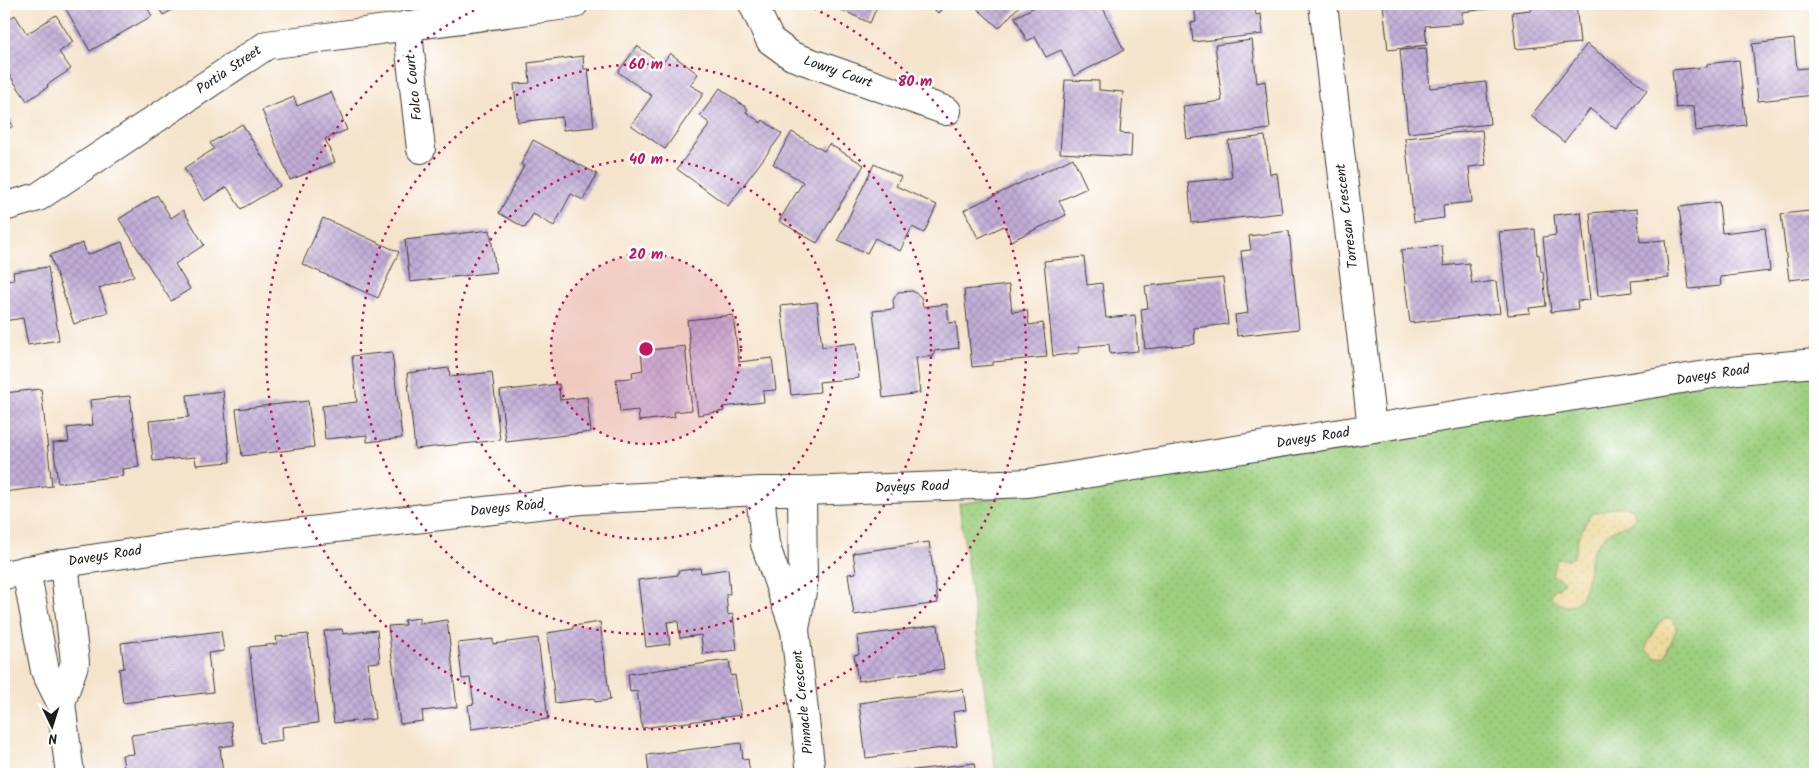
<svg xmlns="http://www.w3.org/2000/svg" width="1819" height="778" viewBox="0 0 1819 778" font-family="Kalam,sans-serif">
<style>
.grass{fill:url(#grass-dots);stroke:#5c764e}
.sand{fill:url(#sand-dots);stroke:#857b5d}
.building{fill:url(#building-cross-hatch)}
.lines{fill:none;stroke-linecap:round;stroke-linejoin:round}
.minor-casing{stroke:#3d3a36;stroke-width:30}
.minor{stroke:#fff;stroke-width:28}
.ring{fill:none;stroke:#c2185b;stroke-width:2.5;stroke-dasharray:2.5 5}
.labels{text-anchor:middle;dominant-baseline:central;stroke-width:5;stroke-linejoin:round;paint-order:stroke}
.street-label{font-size:14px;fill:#1c1c1c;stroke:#fff}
.centre{fill:#c2185b;stroke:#fff;stroke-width:2.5}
.ring-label{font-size:15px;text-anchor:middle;font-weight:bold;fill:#c2185b;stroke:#fff;stroke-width:5;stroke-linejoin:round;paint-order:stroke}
</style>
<defs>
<pattern id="grass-dots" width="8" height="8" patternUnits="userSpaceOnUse" patternTransform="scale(1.25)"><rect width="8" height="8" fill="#9dcf7f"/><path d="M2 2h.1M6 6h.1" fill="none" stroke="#87b16d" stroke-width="1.8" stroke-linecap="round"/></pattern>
<pattern id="sand-dots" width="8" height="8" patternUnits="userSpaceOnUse" patternTransform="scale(1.25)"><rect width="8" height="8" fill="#eeda9e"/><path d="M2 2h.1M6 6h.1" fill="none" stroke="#ccba88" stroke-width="1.8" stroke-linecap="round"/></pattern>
<pattern id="building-cross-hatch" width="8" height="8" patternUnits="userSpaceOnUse" patternTransform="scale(1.25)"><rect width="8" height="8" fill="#c1acd6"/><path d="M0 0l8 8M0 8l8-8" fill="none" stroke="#a593b7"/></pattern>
</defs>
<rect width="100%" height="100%" fill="#fff"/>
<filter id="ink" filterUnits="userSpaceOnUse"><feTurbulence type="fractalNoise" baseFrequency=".02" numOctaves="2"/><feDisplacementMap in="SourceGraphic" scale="10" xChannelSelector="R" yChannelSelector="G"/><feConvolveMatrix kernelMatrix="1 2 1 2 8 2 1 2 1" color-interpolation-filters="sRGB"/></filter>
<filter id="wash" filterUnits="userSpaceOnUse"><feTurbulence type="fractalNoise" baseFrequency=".0096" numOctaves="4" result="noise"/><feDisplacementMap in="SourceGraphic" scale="20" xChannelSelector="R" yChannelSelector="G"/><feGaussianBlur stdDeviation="1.12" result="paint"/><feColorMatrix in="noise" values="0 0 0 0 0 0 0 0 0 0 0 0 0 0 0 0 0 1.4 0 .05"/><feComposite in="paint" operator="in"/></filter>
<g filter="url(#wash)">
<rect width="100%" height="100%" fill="#f5e4cc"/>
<path class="grass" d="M1815,364V774H996L959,504L1738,370Z"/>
<g class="sand">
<path d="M1617,507H1625L1634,509L1635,517L1631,523C1618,528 1606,531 1598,543C1595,547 1592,552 1591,557C1587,571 1588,611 1563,605C1557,603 1554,601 1551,596L1554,589L1559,588L1565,581L1552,575L1556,561L1560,558L1567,560L1574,557L1579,535L1591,514Z"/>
<path d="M1667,618L1672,619L1675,623L1676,631L1664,657L1656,658L1647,651L1646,647L1659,623Z"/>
</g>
<g id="blocks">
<g class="building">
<path d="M63,4H145L152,16L90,51Z"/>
<path d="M156,4H183L163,15Z"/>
<path d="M829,4H878L870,23Z"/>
<path d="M928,4H946L938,13Z"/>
<path d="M972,4H1021L999,28Z"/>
<path d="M1041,4H1101L1124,50L1074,76L1061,50L1046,57L1035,37L1027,41L1015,17Z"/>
<path d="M1194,4H1254L1256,15L1261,14L1263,34L1193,42L1191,23L1196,22Z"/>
<path d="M1383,4H1486L1487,9L1462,12V23L1425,26L1427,45L1388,50Z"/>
<path d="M1530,4H1576L1580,43L1516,49L1512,12L1531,10Z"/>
<path d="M15,15L27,34L56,15L73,42L59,52L71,69L47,85L48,87L27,101L4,67V23Z"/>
<path d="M1794,39L1797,69L1815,67V95L1758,101L1752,44Z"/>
<path d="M1252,40L1257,83L1265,81L1270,129L1187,139L1183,106L1222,101L1215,45Z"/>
<path d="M1587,44L1647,90L1616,129L1590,109L1564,142L1531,116Z"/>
<path d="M637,46L662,64L670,53L698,74L690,85L704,93L665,149L631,125L652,96L618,72Z"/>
<path d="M1426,48L1430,88L1486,82L1490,124L1408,133L1400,50Z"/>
<path d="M583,56L584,69H588L594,127L563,130L562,117L518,122L514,84L530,83L528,63Z"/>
<path d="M1739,60L1746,125L1696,131L1694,106L1676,108L1672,70L1707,67V64Z"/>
<path d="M1065,80L1099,81V90L1123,92L1120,133L1132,134L1131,157L1060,153Z"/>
<path d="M720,88L748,109L746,112L761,123L763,120L782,134L728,206L677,169L710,124L700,116Z"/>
<path d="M331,92L347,130L325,139L335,162L290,180L262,110L294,97L297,106Z"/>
<path d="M4,108L13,126L4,131Z"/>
<path d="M242,124L280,186L241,209L227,187L204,201L184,168L214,149L210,143Z"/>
<path d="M1482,130L1486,165L1469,167L1472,202L1443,205L1444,218L1414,222L1405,138Z"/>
<path d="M792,132L824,151L829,144L864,165L817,243L779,221L803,182L773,164Z"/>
<path d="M1265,136L1270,174L1277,173L1282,213L1192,223L1188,182L1232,178L1228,141Z"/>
<path d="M533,140L597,174L583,200L571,194L554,226L533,214L525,228L499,213L524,166L521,164Z"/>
<path d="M1073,158L1087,188L1059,201L1066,215L1011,241L1004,226L978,238L964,210Z"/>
<path d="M874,164L901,177L896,186L937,205L924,233L912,227L900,251L875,238L867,253L838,240Z"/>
<path d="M157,195L171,218L183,210L204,245L175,264L190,289L171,301L119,219Z"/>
<path d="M1719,202L1722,233L1765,228L1770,271L1720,277L1721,286L1689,289L1679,207Z"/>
<path d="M1637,209L1640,242L1665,240L1669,278L1631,281L1632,292L1598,296L1590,213Z"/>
<path d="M1810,211L1812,230L1815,229V277L1789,280L1781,214Z"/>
<path d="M1581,212L1590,300L1577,301L1578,309L1551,312L1543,237L1556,235L1554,215Z"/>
<path d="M323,218L399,252L378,298L302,264Z"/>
<path d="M1535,229L1537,255L1539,254L1541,272H1543L1546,306L1529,308L1530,313L1508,315L1499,232Z"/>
<path d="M490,230L496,272L410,282L405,240Z"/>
<path d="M1289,231L1299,329L1237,336L1235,315L1248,313L1241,251L1251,250L1249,236Z"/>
<path d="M122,242L134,276L99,288L108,312L74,324L50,255L83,243L87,255Z"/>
<path d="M1442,246L1444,266L1469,263L1472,284L1496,281L1500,313L1410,323L1401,250Z"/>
<path d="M1084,257L1087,285L1102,283L1106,318L1135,315L1138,351L1110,354L1109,344L1078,347L1079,353L1053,356L1044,261Z"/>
<path d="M48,267L59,340L28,345L23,318L4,321V281L14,280L13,272Z"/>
<path d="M1223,278L1228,324L1194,328L1195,344L1145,349L1141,309L1148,308L1145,286Z"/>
<path d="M1009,285L1012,312L1027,310L1029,325L1043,323L1047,357L993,362V365L972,367L964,290Z"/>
<path d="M913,291L921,297L923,307L947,304L949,323L956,322L959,348L934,351V356L916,358L920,393L883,398L873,311L894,309L893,300L898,292Z"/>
<path d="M817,302L822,347L856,343L859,378L819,382L820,392L791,395L781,306Z"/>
<path d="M733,315L739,362L772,358L776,390L763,391L764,402L723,407L724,411L698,415L687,320Z"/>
<path d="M685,346L692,410L674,412L675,417L639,421L638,410L620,412L616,379L633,378L632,372L643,370L641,351Z"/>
<path d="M392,352L402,438L367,442V435L325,439L322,406L357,402L352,356Z"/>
<path d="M449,368L450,377L492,372L500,440L415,449L407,373Z"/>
<path d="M559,384L560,400L587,397L591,432L506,442L500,391Z"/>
<path d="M41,389L52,486L4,492V393Z"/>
<path d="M223,391L230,462L196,465L195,457L153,461L149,421L189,417L187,395Z"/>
<path d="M130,396L139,467L122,469L123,476L58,483L53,443L69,442L67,428L93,425L90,400Z"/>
<path d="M308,401L314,447L242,456L236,409Z"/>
<path d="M929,542L938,603L854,615L848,574L856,573L853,553Z"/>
<path d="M700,568L701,573L728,569L730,594H726L728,615L733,614L737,650L703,654L701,635L680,638L678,621L667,622L670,644L646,647L638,580L678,575V571Z"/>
<path d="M419,618V624L447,620L457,707L422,711L423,721L400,724L388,626L405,625L404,620Z"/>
<path d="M600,622L610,700L595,702L594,698L555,703L547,633L573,629V626Z"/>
<path d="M938,625L944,669L858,681L854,655L859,654L857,636Z"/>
<path d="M342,629L343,634L377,630L380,662L368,663L375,719L334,723L324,631Z"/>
<path d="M221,631L224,651L208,653L213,692L123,703L119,669L124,668L121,643Z"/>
<path d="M308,634L318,723L282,727L283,740L260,743L249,647L277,644L276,637Z"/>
<path d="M538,638L548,719L471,729L468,705L474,704L470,678L462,679L458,643L493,639V644Z"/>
<path d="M729,660L731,676L735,675L741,715L642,728L637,691L630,692L628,674Z"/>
<path d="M963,689L966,710L953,712L957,746L866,758L859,703Z"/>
<path d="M231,722L234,745L220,747L223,774H125L122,755L134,754L131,735Z"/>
<path d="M741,743L743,760L748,759L750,774H649L647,755Z"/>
<path d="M4,756H6L8,774H4Z"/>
<path d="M974,763L976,774H889V773Z"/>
</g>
</g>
</g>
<g filter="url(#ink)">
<use href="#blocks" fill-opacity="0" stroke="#3d3a36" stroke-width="1"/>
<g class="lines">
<defs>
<g id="minor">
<path d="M753,4L770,40L792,56L947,111"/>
<path d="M1323,4L1372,428"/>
<path d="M407,25L421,149"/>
<path d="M4,207L38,197L267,45L574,4"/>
<path d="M760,491L765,544L795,630L811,774"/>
<path d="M26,570L45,671L61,703L70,774"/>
<path d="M4,575L64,563L171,547L581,500L760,491H802L1028,483L1738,370L1815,363"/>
<path d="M795,629L803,586L802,491"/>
<path d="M61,703L75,662L64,563"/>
</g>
</defs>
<use href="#minor" class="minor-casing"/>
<use href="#minor" class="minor"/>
</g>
</g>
<circle cx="646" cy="349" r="95" fill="#c2185b" fill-opacity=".12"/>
<g class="ring">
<circle cx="646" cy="349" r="95"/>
<circle cx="646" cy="349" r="190"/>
<circle cx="646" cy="349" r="285"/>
<path d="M807 5A380 380 0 1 1 485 5"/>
</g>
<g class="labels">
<g class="street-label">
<text transform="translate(229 70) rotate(-34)">Portia Street</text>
<text transform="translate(838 72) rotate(19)">Lowry Court</text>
<text transform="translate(414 87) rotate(-96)">Falco Court</text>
<text transform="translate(1347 216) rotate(-97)">Torresan Crescent</text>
<text transform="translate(1713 375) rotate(-9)">Daveys Road</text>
<text transform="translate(1313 438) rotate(-9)">Daveys Road</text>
<text transform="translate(912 487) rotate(-2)">Daveys Road</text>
<text transform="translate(507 508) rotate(-6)">Daveys Road</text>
<text transform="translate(105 556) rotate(-9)">Daveys Road</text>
<text transform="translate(803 702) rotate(-96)">Pinnacle Crescent</text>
</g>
</g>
<circle cx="646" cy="349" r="8" class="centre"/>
<g class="ring-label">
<text x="646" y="69">60 m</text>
<text x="915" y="86">80 m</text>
<text x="646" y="164">40 m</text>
<text x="646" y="259">20 m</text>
</g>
<rect width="1819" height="778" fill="none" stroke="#fff" stroke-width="20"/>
<g transform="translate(52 726) rotate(176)" stroke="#ffffff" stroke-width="4" paint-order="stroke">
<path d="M0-4L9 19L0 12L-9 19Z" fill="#1c1c1c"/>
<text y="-8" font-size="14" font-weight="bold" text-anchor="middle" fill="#1c1c1c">N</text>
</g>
</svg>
